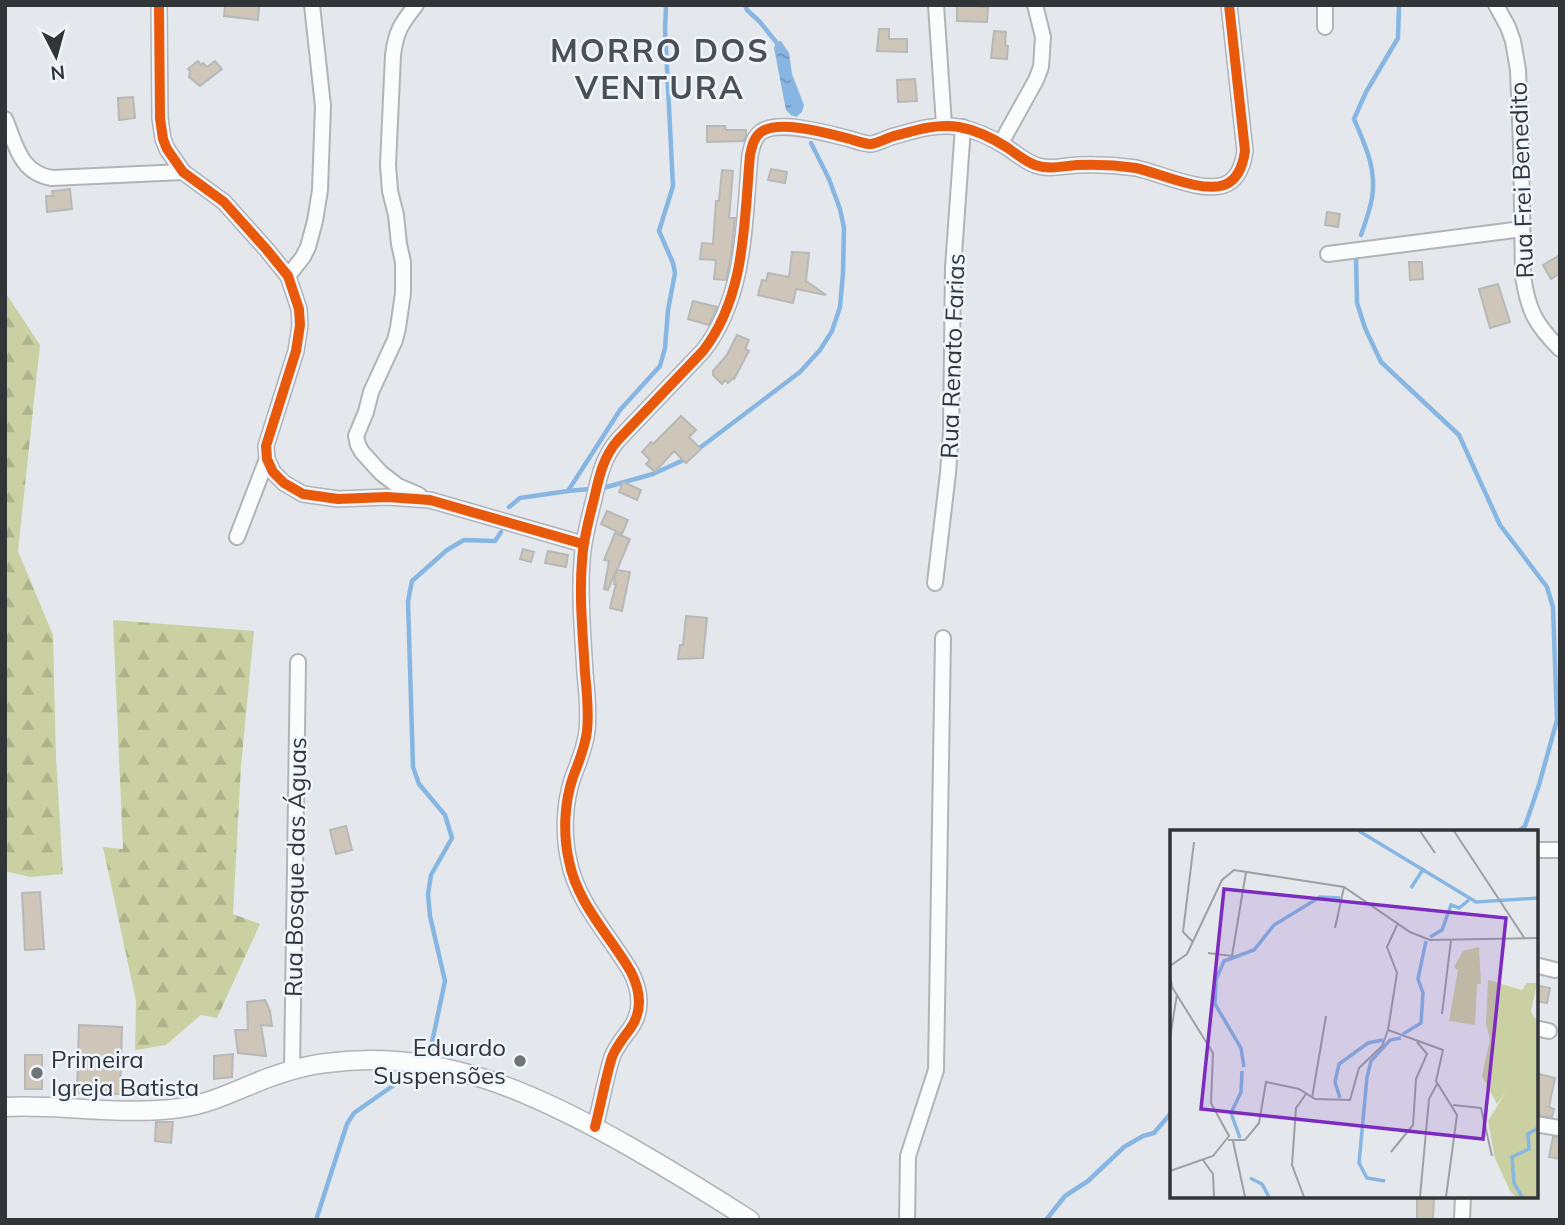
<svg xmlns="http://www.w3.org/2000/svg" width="1565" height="1225" viewBox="0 0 1565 1225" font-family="Mulish,sans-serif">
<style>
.forest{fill:url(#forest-firs)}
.water{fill:url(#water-ripples)}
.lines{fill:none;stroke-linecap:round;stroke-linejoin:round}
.stream{stroke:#87b6e2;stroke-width:4.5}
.building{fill:#cec6b9;stroke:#b7b8b8;stroke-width:2}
.minor-casing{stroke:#b0b3b7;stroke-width:18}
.major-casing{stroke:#b0b3b7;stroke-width:21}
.minor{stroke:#fbfcfc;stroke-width:14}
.major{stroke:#fbfcfc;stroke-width:18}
.cycleway-casing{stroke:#eef5fd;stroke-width:15}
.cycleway{stroke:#e8590c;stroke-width:10}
.poi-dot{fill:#707477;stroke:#eef5fd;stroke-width:2.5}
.labels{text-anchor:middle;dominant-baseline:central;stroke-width:5;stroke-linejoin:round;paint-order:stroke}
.street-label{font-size:24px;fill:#323538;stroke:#eef5fd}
.poi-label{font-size:24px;fill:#323538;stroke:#eef5fd;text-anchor:end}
.district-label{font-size:32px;font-weight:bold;letter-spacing:2px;fill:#4b5056;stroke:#eef5fd}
.inset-river{fill:none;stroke:#87b6e2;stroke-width:3.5}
.inset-road{fill:none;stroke:#9da0a4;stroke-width:2}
.view{fill:#7b2cbf;fill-opacity:0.15;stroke:#7b2cbf;stroke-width:3.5}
.inset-edge{fill:none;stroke:#323538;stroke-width:3.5}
</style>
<defs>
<pattern id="forest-firs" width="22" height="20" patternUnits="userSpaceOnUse" patternTransform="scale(1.75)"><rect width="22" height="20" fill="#cad0a1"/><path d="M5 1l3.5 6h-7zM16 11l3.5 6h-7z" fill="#aeb38b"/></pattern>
<pattern id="water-ripples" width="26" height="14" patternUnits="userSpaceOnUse" patternTransform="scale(1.75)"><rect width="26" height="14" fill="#87b6e2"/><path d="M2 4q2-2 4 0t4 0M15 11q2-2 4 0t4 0" fill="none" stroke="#6f95b8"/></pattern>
</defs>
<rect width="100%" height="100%" fill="#e4e8ec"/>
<g class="forest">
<path d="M5,292L40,345L18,551L53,635L56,758L63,874L30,877L5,871Z"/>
<path d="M113,620L254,631L241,766L233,914L260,924L217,1018L201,1015L166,1045L135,1050L136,1001L103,847L123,849Z"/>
</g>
<path class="water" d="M781,41L789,53L792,74L804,105L802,112L796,117L791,115L786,110L774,48L776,42Z"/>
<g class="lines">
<g class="stream">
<path d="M745,5L747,10L760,22L776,42"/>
<path d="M1361,235C1365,223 1370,210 1372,198C1377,169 1365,145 1354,119L1366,92L1398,38L1399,5"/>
<path d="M1356,257L1357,303L1365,328L1381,362L1459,435L1500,525L1547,587L1553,607L1557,720L1539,785L1525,826L1519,831"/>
<path d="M697,450L800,372L820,350L832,331L840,307L843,273L844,228L840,209L829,179L811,143"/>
<path d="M603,488L653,474L688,458"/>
<path d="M568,491L590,489"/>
<path d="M509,507L520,498L568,491L620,410L660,366L665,348L668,310L675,273L673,263L659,231L673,186L665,29L666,5"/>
<path d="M430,1052L445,981L430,916L428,894L431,875L452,838L445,815L419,784L413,767L408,601L412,581L447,550L464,540L495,541L501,532"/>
<path d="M316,1220L347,1124L354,1113L411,1073"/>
<path d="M1046,1220L1065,1196L1088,1181L1124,1147L1143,1136L1154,1133L1171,1113"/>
</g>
</g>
<g class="building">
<path d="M225,5L259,6L258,20L224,16Z"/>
<path d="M957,5L988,7L987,22L957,21Z"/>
<path d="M879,29H889V39H907V52L877,51Z"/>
<path d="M994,31L1006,32L1005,45L1008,46L1007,59L991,58Z"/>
<path d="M198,61L201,65L203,63L207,67L215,61L222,69L200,86L189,77L190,71L188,69Z"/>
<path d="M915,79L917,101L898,102L897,80Z"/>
<path d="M133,97L135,118L119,120L118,98Z"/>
<path d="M707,126H725L726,130H746V135L744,141L707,142Z"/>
<path d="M771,169L787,172L785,183L768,180Z"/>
<path d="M722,170L733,171L729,218H735L731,256L726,280L714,279L716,260L700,259L702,243L713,244L716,201H719Z"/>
<path d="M70,189L72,209L47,212L46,196H53L52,191Z"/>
<path d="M1327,212L1340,214L1338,227L1325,225Z"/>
<path d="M792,252L809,253L806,281L826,295L796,289L793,303L758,295L762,280L766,281L768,273L789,277Z"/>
<path d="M1560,255V273L1551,279L1543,265Z"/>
<path d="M1409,262H1422L1423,279L1410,280Z"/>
<path d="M1498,284L1510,322L1490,328L1479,289Z"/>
<path d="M693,301L717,307L709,325L688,319Z"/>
<path d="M737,335L749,340L745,349L749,351L734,379L733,378L728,383L725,380L722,384L713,375V371L727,355Z"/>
<path d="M681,416L696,430L689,437L701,449L686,463L674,451L655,472L646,464L650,460L642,452L651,442L653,444Z"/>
<path d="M623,482L641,490L637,500L619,492Z"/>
<path d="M607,511L628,520L622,534L601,524Z"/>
<path d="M615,533L630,539L617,570L630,572L622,611L610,608L616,584H614L616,571L608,590L604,589L609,561L604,560Z"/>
<path d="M523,549L534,552L531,562L520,559Z"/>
<path d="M548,551L568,555L566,567L545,563Z"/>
<path d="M686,616L707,618L703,658L678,659L680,645H683Z"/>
<path d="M346,826L352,850L336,854L330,830Z"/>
<path d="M40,892L44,949L25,950L22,893Z"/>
<path d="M1535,985L1550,988L1547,1003L1535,1001Z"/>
<path d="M265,1000L270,1011L272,1026L261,1025L266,1056L238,1053L235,1030H248L247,1002Z"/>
<path d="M79,1025L122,1027L120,1094L77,1093Z"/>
<path d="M233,1054L232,1077L214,1079V1056Z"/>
<rect x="25" y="1055" width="17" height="34"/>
<path d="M1535,1073L1555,1078L1549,1107L1554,1109L1552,1117L1535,1115Z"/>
<path d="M156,1122H173L171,1143L155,1141Z"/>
<path d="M1553,1137H1560V1159L1549,1157Z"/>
<path d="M1417,1197H1434L1433,1220H1417Z"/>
</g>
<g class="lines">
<defs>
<g id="minor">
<path d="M159,5L160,118L163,139L167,149L183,172L224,202L267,250L288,276L299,309L300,325L296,351L266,446L267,459L273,472L284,483L303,494L338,499L387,497L430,500L583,544"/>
<path d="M416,5C401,24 396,31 393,55L388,165L390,191L396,215L399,244L403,262V293L398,328L395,340L371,392L366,412L356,436L358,445L362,452L381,473L398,486L419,495"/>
<path d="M936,5L944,125"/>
<path d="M1325,5V27"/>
<path d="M1496,5L1508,27L1513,41L1518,70L1521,145L1523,276C1528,310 1535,324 1560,349"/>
<path d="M5,119C16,145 20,173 52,178L183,172"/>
<path d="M1001,143L1036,80L1041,67L1043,37L1035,5"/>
<path d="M1328,254L1522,229"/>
<path d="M288,276L303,257L308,247L315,221L320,190L323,106L312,5"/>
<path d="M237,537L267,459"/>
<path d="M935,583L948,473L951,431L953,268L963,127"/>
<path d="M1535,850H1560"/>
<path d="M1535,965L1555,970"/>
<path d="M1535,1028L1549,1031"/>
<path d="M292,1071L298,662"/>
<path d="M1535,1124L1559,1128"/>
<path d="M595,1127C601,1104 605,1080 612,1057C616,1047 623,1038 630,1029C643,1011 641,992 631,972C610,936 577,903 569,861C563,835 564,803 573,777C579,761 585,748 587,731C589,712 587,692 585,673C583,636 579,598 582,561C583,540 589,519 594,499C599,477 603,457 618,440L703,351C746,296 744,222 750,155C752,146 754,137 761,132C779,119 830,134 850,139C857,141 864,144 871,144C878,143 885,139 891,137C913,131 936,123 959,127C976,130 994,139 1008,148C1016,154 1025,161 1035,165C1049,170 1063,166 1077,165C1097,164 1116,165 1136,168C1159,173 1202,193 1224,185C1238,180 1243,165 1245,151L1229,5"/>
<path d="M907,1220L908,1156L936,1070L943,638"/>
<path d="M1462,1220L1463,1195"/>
</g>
<path id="major" d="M5,1107C63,1104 122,1116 180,1108C210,1104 237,1090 265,1079C284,1072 306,1065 327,1063C439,1047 537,1094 632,1148C672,1171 711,1195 750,1220"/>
</defs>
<use href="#minor" class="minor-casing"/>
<use href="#major" class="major-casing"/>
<use href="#minor" class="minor"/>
<use href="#major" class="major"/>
<defs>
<g id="cycleway">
<path d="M159,5L160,118L163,139L167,149L183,172L224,202L267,250L288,276L299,309L300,325L296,351L266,446L267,459L273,472L284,483L303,494L338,499L387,497L430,500L583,544"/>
<path d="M595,1127C601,1104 605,1080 612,1057C616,1047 623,1038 630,1029C643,1011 641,992 631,972C610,936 577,903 569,861C563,835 564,803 573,777C579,761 585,748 587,731C589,712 587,692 585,673C583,636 579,598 582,561C583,540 589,519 594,499C599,477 603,457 618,440L703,351C746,296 744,222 750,155C752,146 754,137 761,132C779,119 830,134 850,139C857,141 864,144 871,144C878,143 885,139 891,137C913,131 936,123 959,127C976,130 994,139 1008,148C1016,154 1025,161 1035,165C1049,170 1063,166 1077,165C1097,164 1116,165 1136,168C1159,173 1202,193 1224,185C1238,180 1243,165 1245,151L1229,5"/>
</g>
</defs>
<use href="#cycleway" class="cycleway-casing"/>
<use href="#cycleway" class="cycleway"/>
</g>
<g class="poi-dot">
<circle cx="520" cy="1061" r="7"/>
<circle cx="37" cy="1073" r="7"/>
</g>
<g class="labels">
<g class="street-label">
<text transform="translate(1521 180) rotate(-92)">Rua Frei Benedito</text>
<text transform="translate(952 356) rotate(-88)">Rua Renato Farias</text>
<text transform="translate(295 867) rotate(-89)">Rua Bosque das Águas</text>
</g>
<g class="poi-label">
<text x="506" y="1047">Eduardo<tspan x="506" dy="28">Suspensões</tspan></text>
<text x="51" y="1059" text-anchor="start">Primeira<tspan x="51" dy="28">Igreja Batista</tspan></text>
</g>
<g class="district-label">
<text x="660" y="50">MORRO DOS<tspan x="660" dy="37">VENTURA</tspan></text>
</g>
</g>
<g transform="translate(1170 830)">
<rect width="368" height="368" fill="#e4e8ec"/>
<path d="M309,117L311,154H307L305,195L279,191L288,140L284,137L293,121ZM318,150L352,160L357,153H367L361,182L368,192L367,367H346L340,361L325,328L318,291L336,262L327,274L312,246L320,209L316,194Z" fill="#cad0a1"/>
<path class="inset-river" d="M189,1L306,72L368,68M241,58L254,38M260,107L272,100L281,75L289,78L299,70M233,204L251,193L253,163L248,149L256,111M74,237L71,218L45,174L46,150L54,131L84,120L104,95L150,67L170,68M170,268L165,252L169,234L198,213L213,210M70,308L61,283L71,262L72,241M80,348L92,354L99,367M215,351L197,348L189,333L197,247L201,231L220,210L231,208M352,367L344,353L342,327L359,319L358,304L368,298"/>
<path class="inset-road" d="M250,1L265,23M284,1L355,109M165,98L174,57M23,112L13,102L24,12M38,123L62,126L76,42M0,136L17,124L52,50L64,40L174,57L240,102L260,110L368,108M0,145L2,157L43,223L41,273L59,306L43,326L0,341M272,184L281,110M218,200L273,220L266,251L287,285L276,367M0,208L7,164M142,268L156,186M283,275L311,278L322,326M58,310H75L89,293L96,252L129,259L145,269L180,270L189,238L212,216L218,200L227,143L217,117L227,95M63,311L75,367M221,322L243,295L246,249L257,224L247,212M33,330L43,344L44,367M134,367L122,335L126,278L136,264M250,367L259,269L267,254"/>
<path class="view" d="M54,59L336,88L313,309L31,279Z"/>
<rect width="368" height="368" class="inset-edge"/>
</g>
<rect width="1565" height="1225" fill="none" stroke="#323538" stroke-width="14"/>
<g transform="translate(56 56) rotate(174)" stroke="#eef5fd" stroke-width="5" paint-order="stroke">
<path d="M0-5L12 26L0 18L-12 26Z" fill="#323538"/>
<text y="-10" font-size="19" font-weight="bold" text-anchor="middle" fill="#323538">N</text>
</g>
</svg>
